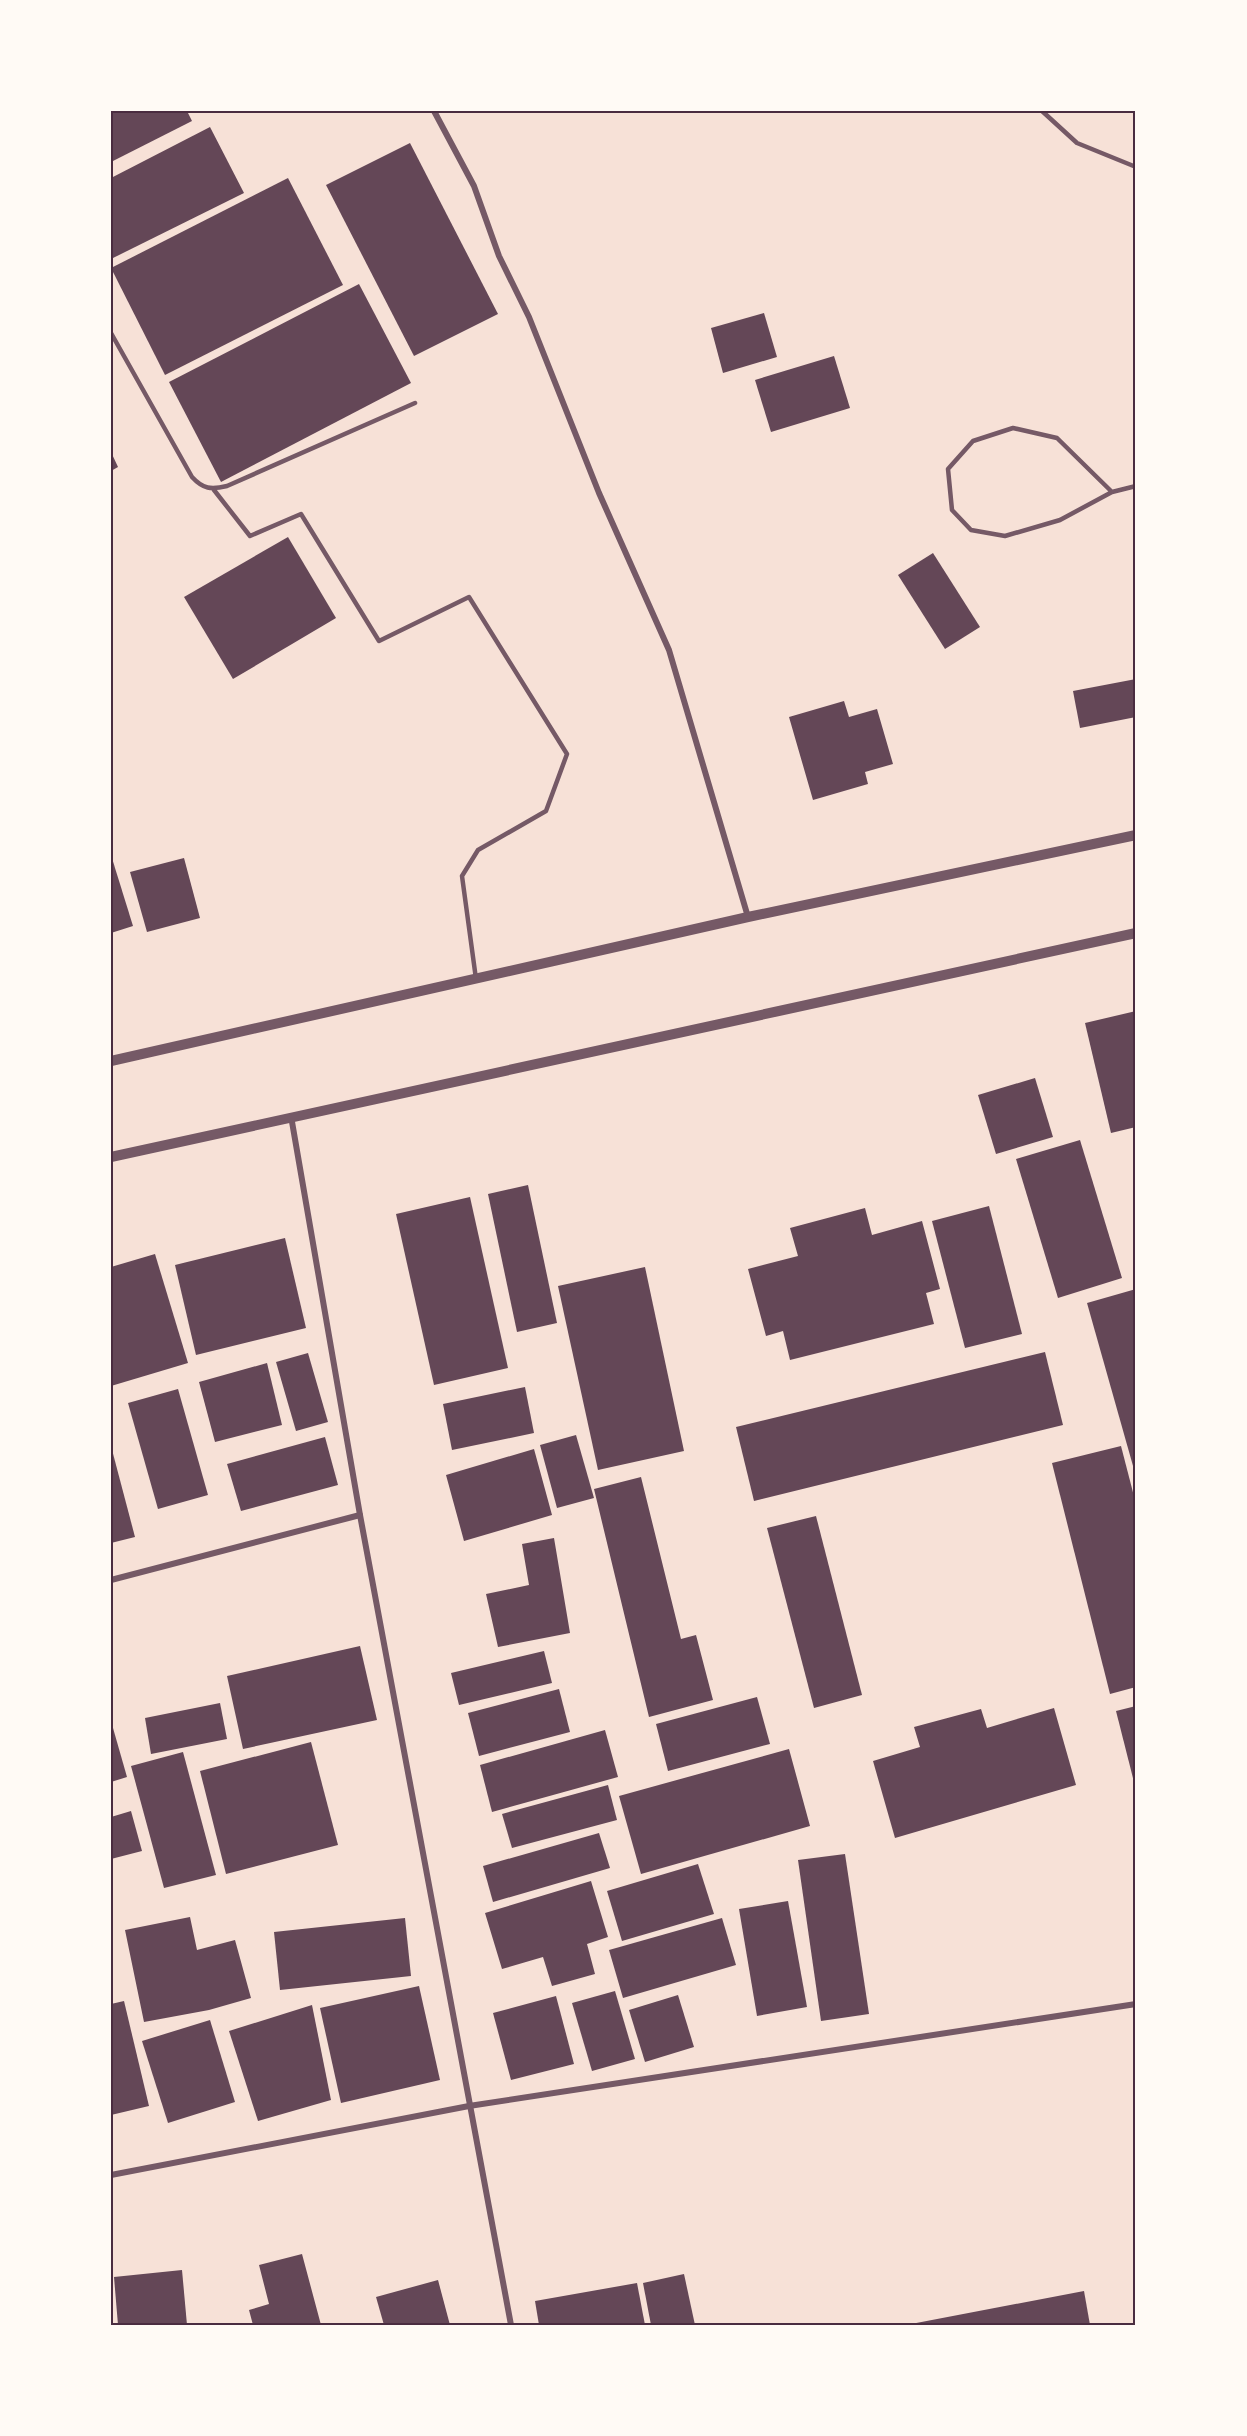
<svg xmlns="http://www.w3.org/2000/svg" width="1247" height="2436" viewBox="0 0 1247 2436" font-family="Inter,sans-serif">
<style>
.building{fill:#644757}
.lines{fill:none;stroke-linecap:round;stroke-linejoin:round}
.service{stroke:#755966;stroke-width:4.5}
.minor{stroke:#755966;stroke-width:6}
.tertiary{stroke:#755966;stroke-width:10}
.neatline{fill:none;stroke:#4a2c40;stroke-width:2}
</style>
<rect width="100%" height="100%" fill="#f7e1d7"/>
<g class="building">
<path d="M111,111H187L192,121L111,162Z"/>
<path d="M210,127L244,193L111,259V178Z"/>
<path d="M410,143L498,314L414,356L326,185Z"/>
<path d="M288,178L343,285L165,375L111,268Z"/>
<path d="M359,284L411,383L221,482L169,382Z"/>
<path d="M764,313L777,357L723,373L711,328Z"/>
<path d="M834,356L850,408L771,432L755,380Z"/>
<path d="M111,452L118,467L111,471Z"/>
<path d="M288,537L336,618L233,679L184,597Z"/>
<path d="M933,553L980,627L945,649L898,575Z"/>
<path d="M1136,679V717L1080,728L1073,691Z"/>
<path d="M844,701L849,717L877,709L893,764L865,772L868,784L813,800L789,717Z"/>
<path d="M111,855L133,926L111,933Z"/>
<path d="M184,858L200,918L147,932L130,872Z"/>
<path d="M1136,1011V1127L1111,1133L1085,1023Z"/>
<path d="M1035,1078L1053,1137L996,1154L978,1095Z"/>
<path d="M1080,1140L1122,1278L1058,1298L1016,1159Z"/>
<path d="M528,1185L557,1323L517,1332L488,1194Z"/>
<path d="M470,1197L508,1368L434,1385L396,1214Z"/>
<path d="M989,1206L1022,1334L965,1348L932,1221Z"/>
<path d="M865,1208L872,1235L922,1221L940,1289L926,1293L934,1324L790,1360L783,1331L766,1336L748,1269L798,1256L790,1228Z"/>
<path d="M285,1238L306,1328L196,1355L175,1265Z"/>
<path d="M155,1254L188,1363L111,1386V1267Z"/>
<path d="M645,1267L684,1451L598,1470L558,1286Z"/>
<path d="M1136,1289V1473H1135L1087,1303Z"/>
<path d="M1045,1352L1063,1425L754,1501L736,1427Z"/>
<path d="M308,1353L328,1422L296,1431L276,1362Z"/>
<path d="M267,1363L282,1425L215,1442L199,1382Z"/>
<path d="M525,1387L534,1433L452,1450L443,1404Z"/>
<path d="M178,1389L208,1495L158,1509L128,1403Z"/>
<path d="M576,1435L594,1498L557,1508L540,1445Z"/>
<path d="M325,1437L338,1485L241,1511L227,1464Z"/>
<path d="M111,1446L135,1537L111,1543Z"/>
<path d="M1121,1446L1136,1504V1687L1110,1694L1052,1463Z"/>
<path d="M534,1449L552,1515L464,1541L446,1475Z"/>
<path d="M641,1477L681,1639L696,1635L713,1700L649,1717L594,1489Z"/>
<path d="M816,1516L862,1695L814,1708L767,1528Z"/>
<path d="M554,1538L570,1633L498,1647L486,1594L529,1585L522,1544Z"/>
<path d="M360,1646L377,1720L243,1749L227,1676Z"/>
<path d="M544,1651L552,1683L459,1705L451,1673Z"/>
<path d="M559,1689L570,1732L479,1756L468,1713Z"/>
<path d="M757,1697L770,1744L668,1771L656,1724Z"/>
<path d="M220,1703L227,1739L151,1754L145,1718Z"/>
<path d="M1136,1706V1786H1135L1116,1711Z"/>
<path d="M1054,1708L1076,1785L895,1838L873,1761L920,1747L914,1727L981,1709L987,1728Z"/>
<path d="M111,1721L127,1777L111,1782Z"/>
<path d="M605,1730L618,1777L492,1812L480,1765Z"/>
<path d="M311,1742L338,1845L226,1874L200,1771Z"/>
<path d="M789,1749L810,1826L641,1874L619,1796Z"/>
<path d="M183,1752L216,1875L164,1888L131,1766Z"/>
<path d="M608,1785L617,1820L512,1848L502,1814Z"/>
<path d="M131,1811L142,1851L111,1859V1817Z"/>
<path d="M599,1833L610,1868L493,1902L483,1866Z"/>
<path d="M845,1854L869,2014L821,2021L798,1860Z"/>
<path d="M698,1864L714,1914L622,1941L607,1891Z"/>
<path d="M591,1881L608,1937L587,1944L595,1974L552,1986L543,1957L502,1969L485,1913Z"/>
<path d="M788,1901L807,2007L757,2016L739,1909Z"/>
<path d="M190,1917L197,1950L235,1940L251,1998L209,2010L144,2022L125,1930Z"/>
<path d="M405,1918L411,1976L280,1990L274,1932Z"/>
<path d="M722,1918L736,1965L623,1998L609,1950Z"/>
<path d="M419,1986L440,2080L341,2103L320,2008Z"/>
<path d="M615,1991L635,2059L592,2071L572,2003Z"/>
<path d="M678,1995L694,2047L645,2062L629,2010Z"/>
<path d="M556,1996L574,2064L511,2080L493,2013Z"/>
<path d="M124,2001L149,2106L111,2115V2004Z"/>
<path d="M312,2005L331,2100L258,2121L229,2031Z"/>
<path d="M210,2020L235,2102L168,2123L142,2041Z"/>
<path d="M302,2254L321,2325H253L249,2310L269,2304L259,2265Z"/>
<path d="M182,2270L187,2325H118L114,2277Z"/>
<path d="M684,2274L695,2325H651L643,2283Z"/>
<path d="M438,2280L450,2325H384L376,2297Z"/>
<path d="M637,2283L645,2325H539L535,2301Z"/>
<path d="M1084,2291L1090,2325H911V2324Z"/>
</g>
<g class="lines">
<g class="service">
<path d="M1042,111L1077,143L1136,167"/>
<path d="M111,333L192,477C203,489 211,490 227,486L415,403"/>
<path d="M214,490L250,536L301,514L379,641L469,597L567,754L546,811L478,850L462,876L476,979"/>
<path d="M1112,492L1057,438L1013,428L973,441L948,469L952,510L971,530L1005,536L1060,520L1112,492L1136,486"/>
</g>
<g class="minor">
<path d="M434,111L474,186L499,256L529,317L599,493L669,650L748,917"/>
<path d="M291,1116L360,1515L511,2325"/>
<path d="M111,1580L360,1515"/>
<path d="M111,2175L469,2106L1136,2004"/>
</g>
<g class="tertiary">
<path d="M111,1061L748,917L1136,835"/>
<path d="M111,1157L1136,933"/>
</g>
</g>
<rect width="1247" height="2436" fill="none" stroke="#fffaf5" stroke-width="225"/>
<rect x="112" y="112" width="1022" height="2212" class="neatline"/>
</svg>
